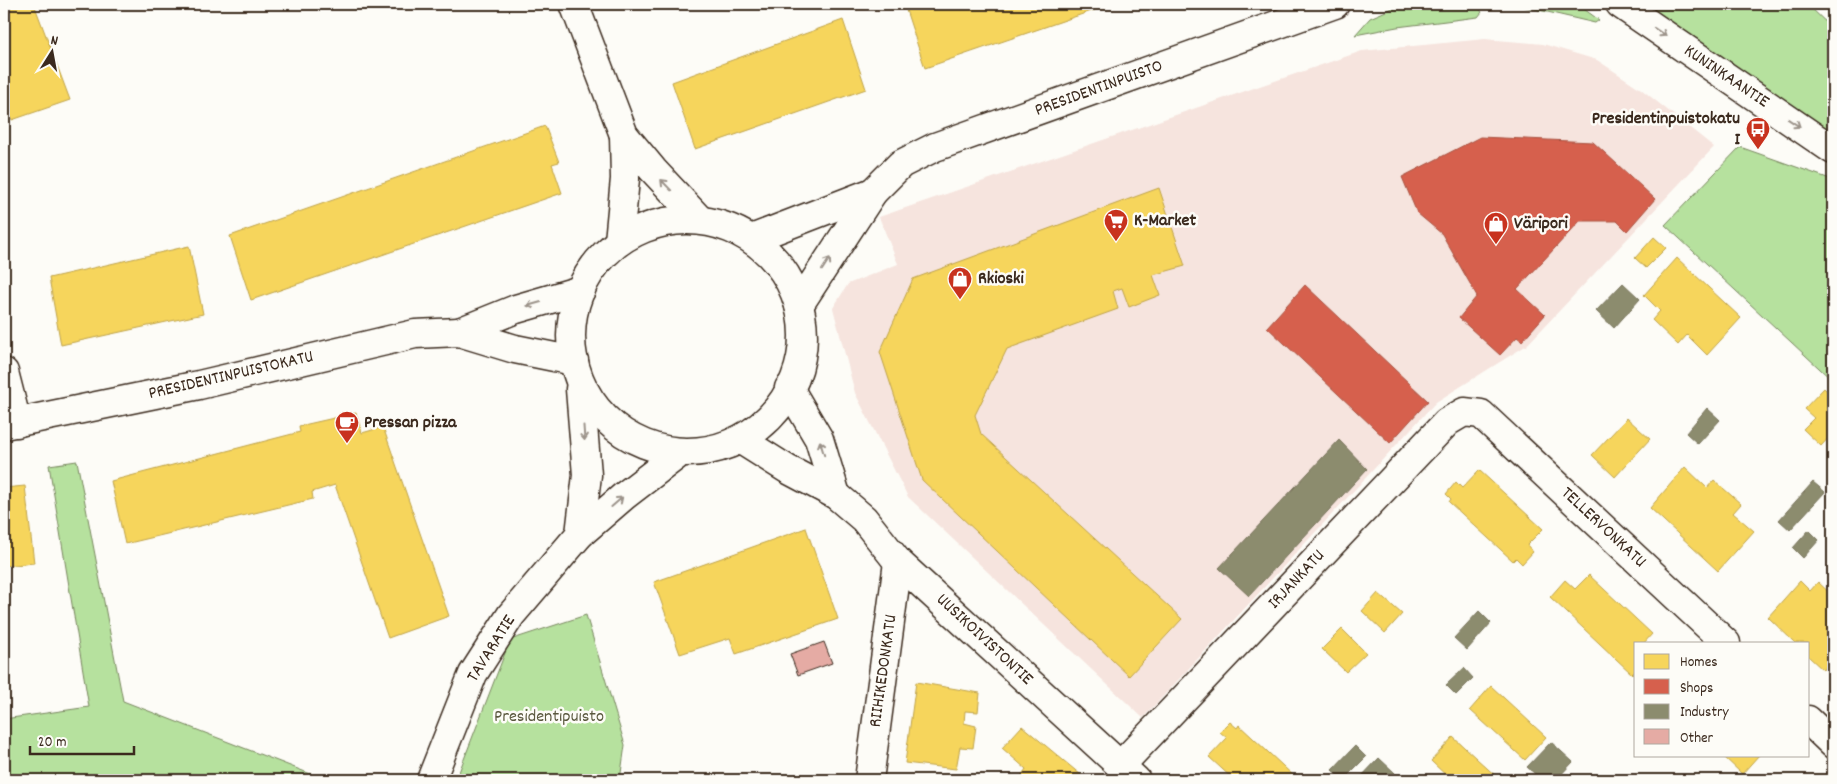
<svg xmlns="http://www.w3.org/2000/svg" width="1837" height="784" viewBox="0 0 1837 784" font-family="Dekko,sans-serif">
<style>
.built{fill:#f6e4de}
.green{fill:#b6e19e;stroke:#78865e}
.homes{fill:#f6d55c;stroke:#bea249}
.shops{fill:#d6604d;stroke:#a8503f}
.industry{fill:#8c8c6e;stroke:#746f56}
.building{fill:#e5aba4;stroke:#3b2a1e}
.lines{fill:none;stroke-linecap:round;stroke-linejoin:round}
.minor-casing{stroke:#3b2a1e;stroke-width:31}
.major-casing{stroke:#3b2a1e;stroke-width:31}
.minor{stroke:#fdfcf7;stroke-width:28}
.major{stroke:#fdfcf7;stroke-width:28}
.oneway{stroke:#9c938a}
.labels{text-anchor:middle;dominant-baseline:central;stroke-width:5;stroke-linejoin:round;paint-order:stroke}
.street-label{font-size:18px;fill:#3b2a1e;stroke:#fdfcf7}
.poi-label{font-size:18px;font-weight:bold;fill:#3b2a1e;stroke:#fdfcf7;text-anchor:start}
.park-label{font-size:18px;fill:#5a583e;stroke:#fdfcf7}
</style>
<rect width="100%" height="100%" fill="#fdfcf7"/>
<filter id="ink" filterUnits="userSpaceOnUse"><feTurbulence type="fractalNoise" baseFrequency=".02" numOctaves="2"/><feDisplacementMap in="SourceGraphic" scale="10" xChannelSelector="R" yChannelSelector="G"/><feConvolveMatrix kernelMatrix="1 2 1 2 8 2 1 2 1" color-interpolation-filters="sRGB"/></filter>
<g filter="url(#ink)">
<path class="built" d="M1485,39L1543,44L1597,60L1641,89L1714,147L1527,345L1436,402L1143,718L908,497L855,393L833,308L848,284L898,264L879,217L1362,51Z"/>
<g class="green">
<path d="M1402,4H1475L1482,12L1478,17L1397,27L1355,35L1370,18Z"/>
<path d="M1513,4H1577L1599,20L1595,23Z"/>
<path d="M1647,4H1807L1833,29V137L1645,7Z"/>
<path d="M1740,147L1833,180V381L1665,225Z"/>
<path d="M77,461L123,701L326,780H4V719L89,707L49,465Z"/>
<path d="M586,615L625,745L620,780H456L510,640Z"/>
</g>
<g class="homes">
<path d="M4,4H34L70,100L12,120L4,100Z"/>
<path d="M904,4H1112L925,68Z"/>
<path d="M843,20L866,89L695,149L672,82Z"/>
<path d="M545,126L559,162L552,164L562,193L251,300L230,236Z"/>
<path d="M1159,188L1185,266L1153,275L1160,295L1129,307L1122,288L1113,291L1118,309L1007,349L975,415L981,434L1182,619L1129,676L922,480L880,352L913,279Z"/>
<path d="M1654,237L1666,248L1646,268L1635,258Z"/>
<path d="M189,246L203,314L61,345L49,278Z"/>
<path d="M1677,258L1741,318L1707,355L1687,335L1678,345L1652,320L1660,311L1644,295Z"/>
<path d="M1824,388L1833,397V433L1821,446L1803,429L1814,418L1804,409Z"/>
<path d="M356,413L362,433L383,427L449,616L388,638L335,485L312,492L313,499L125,544L111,481L300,432L299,426Z"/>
<path d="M1627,418L1650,439L1615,477L1592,455Z"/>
<path d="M1685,467L1707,488L1714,480L1741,504L1733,513L1754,531L1718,571L1650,508Z"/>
<path d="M1479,470L1543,529L1527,545L1533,552L1522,564L1516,558L1513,561L1449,502L1451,499L1446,494L1456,482L1462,488Z"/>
<path d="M25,486L34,563L4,566V488Z"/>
<path d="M806,528L838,619L736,654L730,638L680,654L654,582Z"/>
<path d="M1589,575L1652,634L1644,643H1636V670L1632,674L1550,597L1565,580L1575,589Z"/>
<path d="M1800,581L1810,591L1818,582L1833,596V659L1823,670L1808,656V643H1795L1768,617Z"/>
<path d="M1378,593L1402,614L1385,633L1362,611Z"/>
<path d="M1342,629L1366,653L1346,672L1322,649Z"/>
<path d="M916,682L980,693L978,712L965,711L964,723L976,726L973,748L960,747L956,769L905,763Z"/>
<path d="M1491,686L1546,737L1525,760L1470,710Z"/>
<path d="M1230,722L1237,728L1239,725L1298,780H1234L1209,757L1227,738L1220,732Z"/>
<path d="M1022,726L1087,780H1026L1021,776L1026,769L1002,748Z"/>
<path d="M1453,737L1499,779L1498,780H1451L1431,761Z"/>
<path d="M1722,755H1759L1742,774Z"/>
</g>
<g class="shops">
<path d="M1480,137L1593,142L1655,199L1627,231L1617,221H1580L1517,289L1545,315L1522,341L1517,337L1500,355L1459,318L1477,296L1442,234L1417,213L1402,177Z"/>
<path d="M1305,285L1428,401L1390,443L1267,327Z"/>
</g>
<g class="industry">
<path d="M1623,283L1640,299L1614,328L1596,311Z"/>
<path d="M1707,408L1720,420L1698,444L1686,433Z"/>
<path d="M1339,440L1367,469L1249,596L1219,568Z"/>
<path d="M1813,482L1825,492L1790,530L1779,520Z"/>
<path d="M1809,530L1819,540L1803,558L1793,548Z"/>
<path d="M1479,611L1491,623L1467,650L1454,638Z"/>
<path d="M1464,668L1473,678L1456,695L1446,685Z"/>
<path d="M1551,742L1573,762L1556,780H1542L1527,767Z"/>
<path d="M1355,746L1366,757L1343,780L1332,770Z"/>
<path d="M1379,758L1395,773L1389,780H1358Z"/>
</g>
<path class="building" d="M824,642L832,663L798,675L790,654Z"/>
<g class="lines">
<defs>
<g id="minor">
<path d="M574,4L624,135L653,170L700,220"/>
<circle cx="687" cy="336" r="116"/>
<path d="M754,238L873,192"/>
<path d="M619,241L625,179L624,135"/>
<path d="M799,305L873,192L901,164L935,147L1335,4"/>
<path d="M459,332L516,309L581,290"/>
<path d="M4,372L17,423"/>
<path d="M789,388L819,439L836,495"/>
<path d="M580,389L587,475L580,534"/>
<path d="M4,425L199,385L415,334L459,332L515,349L574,361"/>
<path d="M741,440L787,469L836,495L864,519L898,562L1136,780"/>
<path d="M1808,720L1833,744"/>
<path d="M1120,766L1447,422L1464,412L1481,414L1726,643"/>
<path d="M431,780L473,674L511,615L580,534L624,496L676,456"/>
<path d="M869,780L898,562"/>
</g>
<path id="major" d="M1620,4L1833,150"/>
</defs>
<use href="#minor" class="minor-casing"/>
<use href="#major" class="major-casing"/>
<use href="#minor" class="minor"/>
<use href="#major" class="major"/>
</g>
<defs><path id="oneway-shaft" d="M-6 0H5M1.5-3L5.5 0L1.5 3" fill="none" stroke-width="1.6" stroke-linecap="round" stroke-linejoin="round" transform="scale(1.25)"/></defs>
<g class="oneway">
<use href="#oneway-shaft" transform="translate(1660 32) rotate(34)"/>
<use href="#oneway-shaft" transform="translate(1794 123) rotate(34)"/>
<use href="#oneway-shaft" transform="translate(666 185) rotate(-134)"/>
<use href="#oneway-shaft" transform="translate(826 264) rotate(-57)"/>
<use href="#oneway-shaft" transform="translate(534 304) rotate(164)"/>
<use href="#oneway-shaft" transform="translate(584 433) rotate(86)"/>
<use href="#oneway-shaft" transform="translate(822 448) rotate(-107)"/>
<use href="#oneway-shaft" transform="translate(617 502) rotate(-41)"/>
</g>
</g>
<defs>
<symbol id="bus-pin" viewBox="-11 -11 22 30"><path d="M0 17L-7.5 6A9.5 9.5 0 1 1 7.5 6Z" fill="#c8321e" stroke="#fdfcf7"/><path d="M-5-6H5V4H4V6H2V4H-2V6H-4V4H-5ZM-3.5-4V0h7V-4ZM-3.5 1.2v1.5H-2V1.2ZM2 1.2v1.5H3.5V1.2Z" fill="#fff"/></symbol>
<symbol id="supermarket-pin" viewBox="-11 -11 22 30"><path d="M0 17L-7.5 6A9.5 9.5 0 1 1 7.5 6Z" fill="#c8321e" stroke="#fdfcf7"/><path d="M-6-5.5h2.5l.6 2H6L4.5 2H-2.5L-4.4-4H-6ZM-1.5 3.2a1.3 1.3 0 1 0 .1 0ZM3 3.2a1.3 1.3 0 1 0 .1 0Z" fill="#fff"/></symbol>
<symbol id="shop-pin" viewBox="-11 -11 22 30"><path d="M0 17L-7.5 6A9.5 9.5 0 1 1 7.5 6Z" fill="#c8321e" stroke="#fdfcf7"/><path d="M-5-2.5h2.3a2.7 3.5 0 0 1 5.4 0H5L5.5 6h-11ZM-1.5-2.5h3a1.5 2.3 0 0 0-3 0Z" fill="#fff"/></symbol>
<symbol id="cafe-pin" viewBox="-11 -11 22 30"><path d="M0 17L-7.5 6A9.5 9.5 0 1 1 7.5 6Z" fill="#c8321e" stroke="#fdfcf7"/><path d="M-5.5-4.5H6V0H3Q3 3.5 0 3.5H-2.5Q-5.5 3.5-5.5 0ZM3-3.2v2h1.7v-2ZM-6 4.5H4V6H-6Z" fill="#fff"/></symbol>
</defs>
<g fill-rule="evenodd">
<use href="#bus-pin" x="1744" y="115" width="28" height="38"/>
<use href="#supermarket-pin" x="1102" y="207" width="28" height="38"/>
<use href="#shop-pin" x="1482" y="210" width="28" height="38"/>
<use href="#shop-pin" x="946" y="265" width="28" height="38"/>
<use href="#cafe-pin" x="333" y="409" width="28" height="38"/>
</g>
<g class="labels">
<g class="street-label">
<text transform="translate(1726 77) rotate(34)">KUNINKAANTIE</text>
<text transform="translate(1099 89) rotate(-20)">PRESIDENTINPUISTO</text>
<text transform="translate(231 376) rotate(-13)">PRESIDENTINPUISTOKATU</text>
<text transform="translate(1603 528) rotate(43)">TELLERVONKATU</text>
<text transform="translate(1297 580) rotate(-47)">IRJANKATU</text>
<text transform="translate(984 640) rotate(43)">UUSIKOIVISTONTIE</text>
<text transform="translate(492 649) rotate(-58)">TAVARATIE</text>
<text transform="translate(884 671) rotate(-82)">RIIHIKEDONKATU</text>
</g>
<g class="poi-label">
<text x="1740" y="119" text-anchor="end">Presidentinpuistokatu<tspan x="1740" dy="21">I</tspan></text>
<text x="1134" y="221">K-Market</text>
<text x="1514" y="224">Väripori</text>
<text x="978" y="279">Rkioski</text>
<text x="364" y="423">Pressan pizza</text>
</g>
<g class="park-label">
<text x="549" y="717">Presidentipuisto</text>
</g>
</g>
<rect width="1837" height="784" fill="none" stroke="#fdfcf7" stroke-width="20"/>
<rect x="10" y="10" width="1817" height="764" fill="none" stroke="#3b2a1e" stroke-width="2" filter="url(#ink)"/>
<rect x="1634" y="642" width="175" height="115" fill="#fdfcf7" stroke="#afa8a0"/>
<rect x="1644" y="654" width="25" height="15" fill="#f6d55c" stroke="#afa8a0"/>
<text x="1680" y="666" font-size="15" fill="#3b2a1e">Homes</text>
<rect x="1644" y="679" width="25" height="15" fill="#d6604d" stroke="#afa8a0"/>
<text x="1680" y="692" font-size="15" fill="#3b2a1e">Shops</text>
<rect x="1644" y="704" width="25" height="15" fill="#8c8c6e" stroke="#afa8a0"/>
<text x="1680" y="716" font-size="15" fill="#3b2a1e">Industry</text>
<rect x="1644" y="729" width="25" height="15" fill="#e5aba4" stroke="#afa8a0"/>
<text x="1680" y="742" font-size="15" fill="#3b2a1e">Other</text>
<g transform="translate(52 52) rotate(11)" stroke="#fdfcf7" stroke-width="4" paint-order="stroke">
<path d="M0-4L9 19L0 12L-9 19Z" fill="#3b2a1e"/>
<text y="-8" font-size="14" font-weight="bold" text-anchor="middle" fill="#3b2a1e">N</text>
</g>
<path d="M30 746v8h104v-8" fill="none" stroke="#3b2a1e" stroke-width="2.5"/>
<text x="38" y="746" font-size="15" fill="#3b2a1e" stroke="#fdfcf7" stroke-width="4" paint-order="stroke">20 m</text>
</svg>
